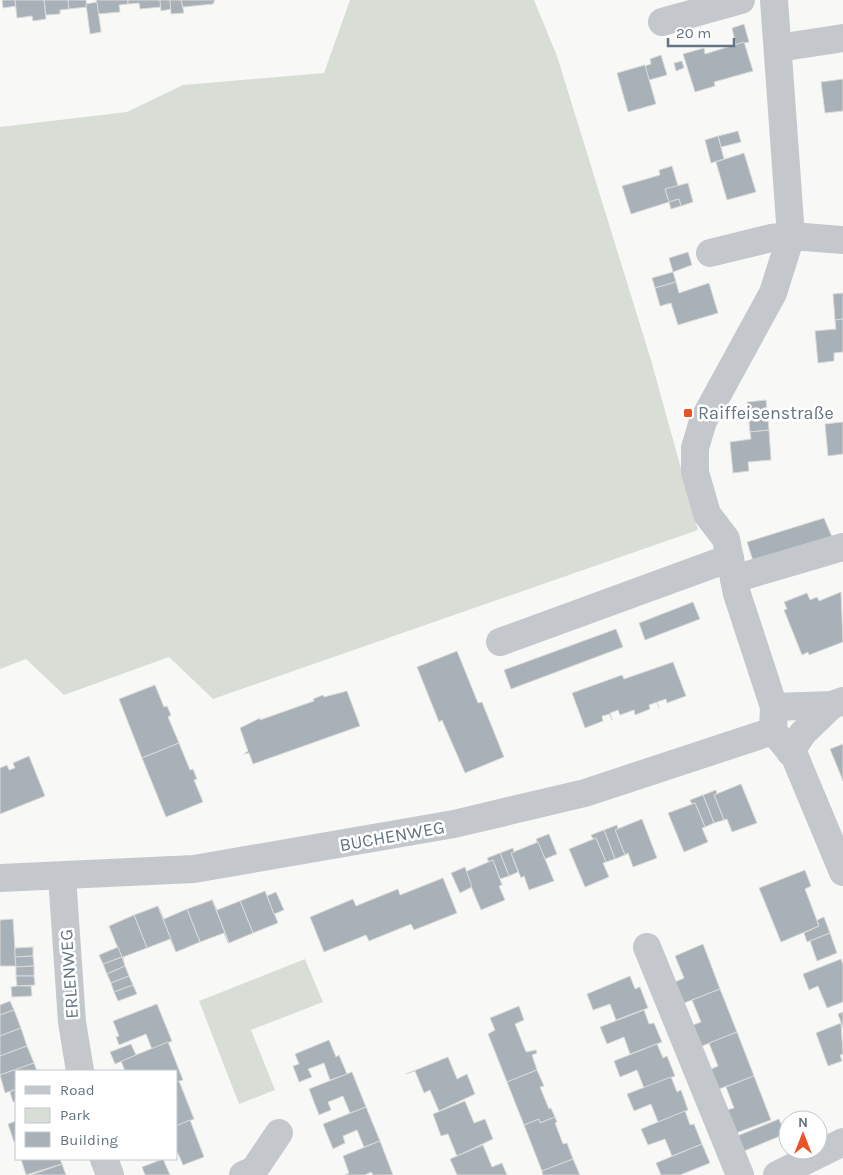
<svg xmlns="http://www.w3.org/2000/svg" width="843" height="1175" viewBox="0 0 843 1175" font-family="Karla,sans-serif">
<style>
.green{fill:#d8ded5}
.building{fill:#a8b1b8;stroke:#dadad8}
.lines{fill:none;stroke-linecap:round;stroke-linejoin:round}
.minor{stroke:#c4c8cc;stroke-width:28}
.poi-dot{fill:#e85426;stroke:#fff;stroke-width:2}
.labels{text-anchor:middle;dominant-baseline:central;stroke-width:5;stroke-linejoin:round;paint-order:stroke}
.poi-label{font-size:18px;fill:#637482;stroke:#fff;text-anchor:start}
.street-label{font-size:18px;fill:#637482;stroke:#fff}
</style>
<rect width="100%" height="100%" fill="#f8f9f6"/>
<g class="green">
<path d="M350,0H534L557,56L651,360L698,530L213,699L169,657L64,695L26,659L0,669V127L127,112L183,85L324,73Z"/>
<path d="M305,959L323,1002L251,1030L275,1090L239,1104L199,1001Z"/>
</g>
<g class="building">
<path d="M2,0H15L16,6L3,8Z"/>
<path d="M15,0H44L46,19L33,21L32,16L17,18Z"/>
<path d="M44,0H68L69,9L60,10V14L46,15Z"/>
<path d="M68,0H86L87,7L69,9Z"/>
<path d="M96,0H128V4L119,5L120,12L98,14Z"/>
<path d="M128,0H160L161,7L140,9L139,3L128,4Z"/>
<path d="M160,0H170L171,9L161,11Z"/>
<path d="M170,0H181L184,13L171,14Z"/>
<path d="M181,0H215L213,4L183,7Z"/>
<path d="M97,2L101,32L90,34L86,4Z"/>
<path d="M744,24L749,42L736,45L732,28Z"/>
<path d="M744,42L753,71L714,82L715,86L695,92L683,54L704,48L705,54Z"/>
<path d="M661,55L667,75L649,80L645,66L651,64L650,59Z"/>
<path d="M682,61L684,68L676,71L674,63Z"/>
<path d="M645,65L656,104L628,112L617,73Z"/>
<path d="M843,79V111L825,113L821,82Z"/>
<path d="M738,131L741,142L721,147L718,136Z"/>
<path d="M718,136L724,159L711,163L705,140Z"/>
<path d="M744,153L756,192L727,200L716,162Z"/>
<path d="M672,166L678,186L665,189L669,202L631,214L622,186L660,175L659,170Z"/>
<path d="M688,183L693,202L681,206L679,199L669,202L665,189Z"/>
<path d="M679,199L681,206L671,209L669,202Z"/>
<path d="M688,252L692,265L673,272L669,258Z"/>
<path d="M673,272L676,282L655,288L652,278Z"/>
<path d="M676,282L679,293L709,283L718,313L678,325L671,303L660,306L655,288Z"/>
<path d="M843,293V319L835,320L833,294Z"/>
<path d="M843,319V352L834,353V361L818,363L815,331L836,329L835,320Z"/>
<path d="M766,400L769,430L750,432L747,402Z"/>
<path d="M843,422V454L828,456L825,424Z"/>
<path d="M769,430L771,460L748,462L749,471L733,473L730,442L751,439L750,432Z"/>
<path d="M824,518L832,537L753,561L747,542Z"/>
<path d="M841,592L843,642L809,655L808,652L802,655L784,610L787,609L784,602L807,593L810,600L817,597L819,601Z"/>
<path d="M693,602L700,619L645,640L639,623Z"/>
<path d="M616,629L623,647L511,689L504,670Z"/>
<path d="M457,651L478,703L482,702L504,757L465,773L442,720L439,722L417,667Z"/>
<path d="M673,662L686,696L667,703L666,699L657,702L659,708L657,702L649,705L650,709L635,715L634,710L620,715L618,710L610,713L612,720L610,714L602,716L603,721L585,728L572,693L622,675L624,679Z"/>
<path d="M155,685L164,707L167,706L171,715L168,717L179,743L142,758L119,699Z"/>
<path d="M347,691L360,726L253,764L249,753L244,754L248,751L240,728L260,718V720L314,701L313,699L323,695L324,697Z"/>
<path d="M179,743L190,770L193,769L197,779L194,780L203,802L166,817L142,758Z"/>
<path d="M843,744V781L830,749Z"/>
<path d="M29,756L45,796L0,814V768L7,765L9,770L15,768L13,763Z"/>
<path d="M741,784L757,823L732,832L727,819L724,820L714,795Z"/>
<path d="M716,790L717,794L714,795L724,820L714,823L703,795Z"/>
<path d="M703,795L714,823L705,827L695,803L692,804L690,800Z"/>
<path d="M695,803L705,827L702,828L708,842L684,852L668,813Z"/>
<path d="M642,819L657,858L633,867L628,853L625,855L615,830Z"/>
<path d="M617,825L618,829L615,830L625,855L615,859L604,830Z"/>
<path d="M604,830L615,859L606,862L596,838L593,839L591,835Z"/>
<path d="M549,834L557,854L545,859L536,839Z"/>
<path d="M596,838L606,862L603,863L609,877L585,887L569,849Z"/>
<path d="M538,842L554,881L529,890L524,876L521,878L511,853Z"/>
<path d="M513,848L514,852L511,853L518,872L509,876L500,853Z"/>
<path d="M500,853L509,876L500,879L493,860L489,862L487,858Z"/>
<path d="M493,860L502,885L499,886L505,900L481,910L465,872Z"/>
<path d="M465,867L472,887L460,893L451,873Z"/>
<path d="M805,870L811,886L805,889L819,926L781,942L759,888Z"/>
<path d="M443,878L457,913L414,930L411,924L369,941L366,935L324,952L310,917L353,899L356,906L398,889L400,895Z"/>
<path d="M265,891L278,923L253,933L240,901Z"/>
<path d="M276,892L284,910L274,914L267,896Z"/>
<path d="M212,899L217,910L240,901L253,933L229,943Z"/>
<path d="M212,900L229,943H228L224,933L200,942L187,909Z"/>
<path d="M158,906L176,952L170,939L147,948L134,915Z"/>
<path d="M158,906L164,919L187,909L200,942L176,952Z"/>
<path d="M134,915L147,948L123,957L124,963L109,926Z"/>
<path d="M824,917L830,933L807,942L804,933L819,926L817,920Z"/>
<path d="M13,919L16,966H0V920Z"/>
<path d="M830,933L837,953L817,961L810,941Z"/>
<path d="M703,944L720,989L684,1003L675,982L684,978L675,956Z"/>
<path d="M33,947V956L15,957V948Z"/>
<path d="M118,947L122,957L103,964L99,955Z"/>
<path d="M33,956L34,966L16,967L15,957Z"/>
<path d="M122,957L125,966L107,974L103,964Z"/>
<path d="M841,959L843,964V1002L827,1008L818,986L809,990L803,974Z"/>
<path d="M34,966V976H16V967Z"/>
<path d="M125,966L129,976L111,983L107,974Z"/>
<path d="M16,976H34L35,985L17,986Z"/>
<path d="M129,976L133,985L114,992L111,983Z"/>
<path d="M630,976L635,989L640,987L648,1008L616,1020L610,1004L593,1010L587,994Z"/>
<path d="M133,985L137,994L118,1001L114,992Z"/>
<path d="M17,986H31L32,996L12,997L11,987Z"/>
<path d="M720,989L737,1032L702,1046L693,1025L701,1022L692,1000Z"/>
<path d="M10,1001L14,1010L0,1015V1005Z"/>
<path d="M157,1004L172,1041L152,1049L146,1034L119,1045L116,1037L119,1036L113,1021Z"/>
<path d="M519,1006L524,1020L515,1024L526,1052L536,1050L537,1053L532,1055L537,1070L507,1082L488,1034L495,1030L490,1018Z"/>
<path d="M14,1010L21,1028L0,1036V1015Z"/>
<path d="M644,1010L649,1024L654,1023L662,1042L630,1054L624,1037L607,1044L600,1027Z"/>
<path d="M843,1012V1028L838,1014Z"/>
<path d="M841,1023L843,1054L840,1055L842,1061L828,1066L816,1033Z"/>
<path d="M21,1028L27,1046L0,1056V1036Z"/>
<path d="M737,1032L754,1076L719,1089L711,1069L718,1066L709,1043Z"/>
<path d="M329,1040L336,1057L339,1055L347,1074L330,1080L324,1063L308,1069L312,1077L299,1082L293,1066L299,1064L295,1054Z"/>
<path d="M168,1042L183,1080L176,1082V1071H125L121,1061Z"/>
<path d="M131,1044L136,1055L115,1064L110,1052Z"/>
<path d="M657,1044L663,1058L667,1056L675,1076L644,1088L637,1070L620,1077L614,1061Z"/>
<path d="M27,1046L34,1063L0,1075V1056Z"/>
<path d="M448,1057L457,1079L467,1074L475,1094L439,1111L430,1090L424,1093L415,1071L406,1074Z"/>
<path d="M34,1063L37,1071H16V1089L5,1093L0,1075Z"/>
<path d="M537,1070L544,1086L540,1087L549,1109L551,1108L555,1117L540,1123L539,1119L524,1125L507,1082Z"/>
<path d="M352,1072L366,1107L350,1113L343,1096L328,1102L331,1110L319,1115L309,1089Z"/>
<path d="M754,1076L771,1120L736,1133L727,1110L734,1108L726,1087Z"/>
<path d="M671,1077L677,1092L681,1090L688,1110L658,1122L651,1104L634,1111L627,1094Z"/>
<path d="M179,1081L194,1119L176,1126V1082Z"/>
<path d="M16,1089V1101L13,1102L10,1092Z"/>
<path d="M465,1101L474,1123L485,1119L493,1139L457,1156L448,1134L441,1136L433,1114Z"/>
<path d="M366,1107L380,1141L364,1147L357,1130L343,1136L345,1143L333,1149L323,1124Z"/>
<path d="M685,1111L690,1125L694,1124L702,1144L672,1156L665,1139L648,1145L641,1129Z"/>
<path d="M555,1117L557,1122L555,1123L563,1144L567,1143L573,1159L542,1171L524,1125L539,1119L540,1123Z"/>
<path d="M779,1119L785,1134L744,1151L737,1136Z"/>
<path d="M190,1120L204,1157L183,1165L176,1149V1126Z"/>
<path d="M16,1121V1142H14L8,1124Z"/>
<path d="M380,1141L393,1175H373L371,1172L365,1175H345L349,1173L343,1156Z"/>
<path d="M702,1144L710,1163L680,1175H661L656,1163Z"/>
<path d="M483,1145L492,1167L502,1163L507,1175H457L450,1159Z"/>
<path d="M21,1159H60L62,1164L26,1175Z"/>
<path d="M163,1159L170,1175H145L142,1167Z"/>
<path d="M573,1159L580,1175H543L542,1171Z"/>
<path d="M62,1164L66,1175H31Z"/>
</g>
<g class="lines">
<g class="minor">
<path d="M774,0L791,236L773,293L703,421L695,448V472L707,514L726,539L737,594L774,707L773,731L795,757L843,872"/>
<path d="M662,22L741,0"/>
<path d="M778,48L843,38"/>
<path d="M710,253L771,238L791,236L843,240"/>
<path d="M734,579L843,547"/>
<path d="M500,642L730,558"/>
<path d="M774,707L832,705L843,701"/>
<path d="M790,752L803,733L832,705"/>
<path d="M62,876L72,1022L80,1071"/>
<path d="M0,878L194,869L454,824L585,793L773,731"/>
<path d="M647,947L740,1175"/>
<path d="M104,1159L110,1175"/>
<path d="M243,1175L254,1170L279,1133"/>
<path d="M777,1175L843,1142"/>
</g>
</g>
<rect class="poi-dot" x="683" y="408" width="10" height="10" rx="2.5"/>
<g class="labels">
<g class="poi-label">
<text x="698" y="413">Raiffeisenstraße</text>
</g>
<g class="street-label">
<text transform="translate(392 836) rotate(-10)">BUCHENWEG</text>
<text transform="translate(69 974) rotate(-94)">ERLENWEG</text>
</g>
</g>
<rect x="15" y="1070" width="162" height="90" fill="#ffffff" stroke="#c1c7cd"/>
<rect x="25" y="1086" width="25" height="8" fill="#c4c8cc" stroke="#c1c7cd"/>
<text x="60" y="1095" font-size="15" fill="#637482">Road</text>
<rect x="25" y="1108" width="25" height="15" fill="#d8ded5" stroke="#c1c7cd"/>
<text x="60" y="1120" font-size="15" fill="#637482">Park</text>
<rect x="25" y="1132" width="25" height="15" fill="#a8b1b8" stroke="#c1c7cd"/>
<text x="60" y="1145" font-size="15" fill="#637482">Building</text>
<g transform="translate(803 1135)"><circle r="24" fill="#ffffff" stroke="#c1c7cd"/>
<path d="M0-4L9 19L0 12L-9 19Z" fill="#e85426"/>
<text y="-8" font-size="14" font-weight="bold" text-anchor="middle" fill="#637482">N</text>
</g>
<path d="M668 38v8h66v-8" fill="none" stroke="#637482" stroke-width="2.5"/>
<text x="676" y="38" font-size="15" fill="#637482" stroke="#ffffff" stroke-width="4" paint-order="stroke">20 m</text>
</svg>
